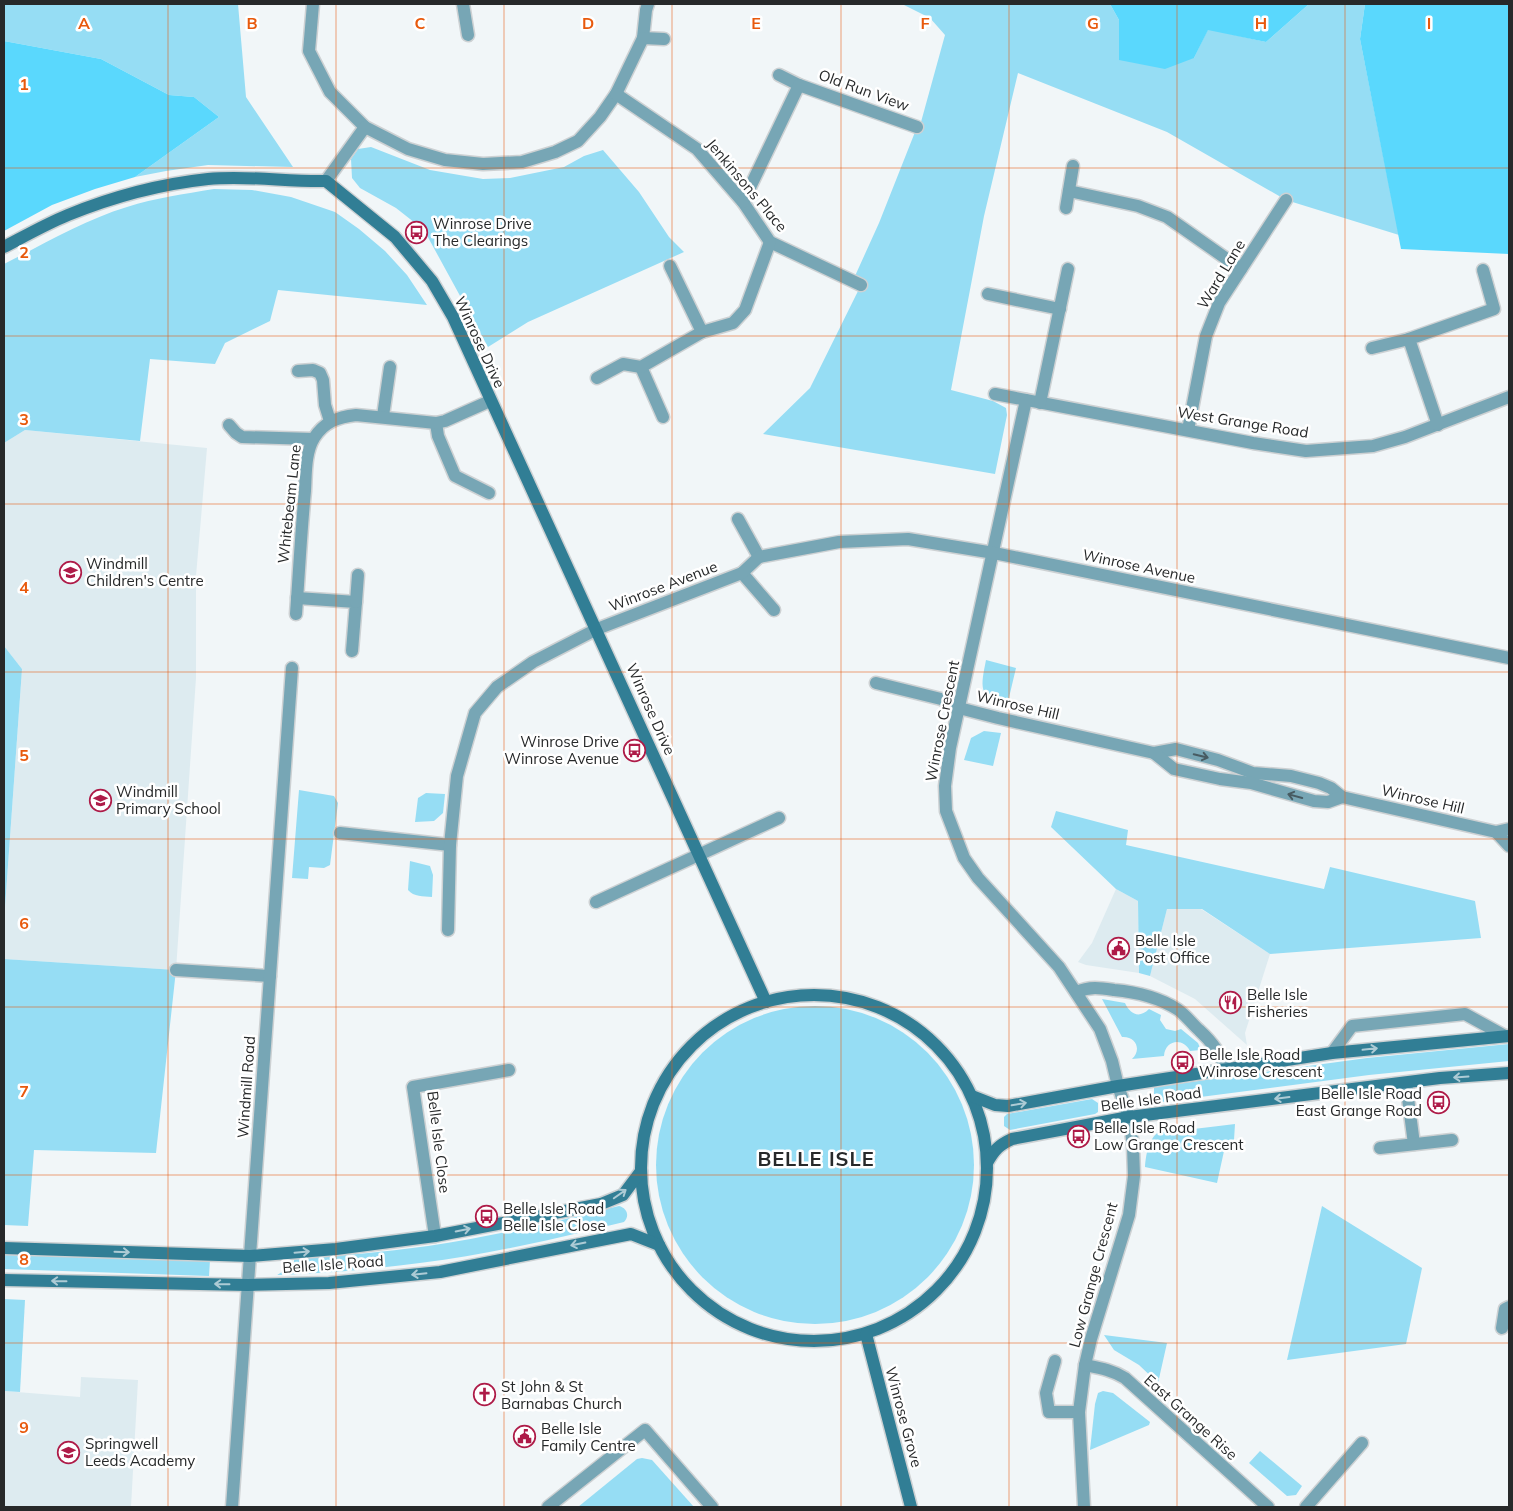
<svg xmlns="http://www.w3.org/2000/svg" width="1513" height="1511" viewBox="0 0 1513 1511" font-family="Mulish,sans-serif">
<style>
.built{fill:#ddebf0}
.green{fill:#96ddf4}
.forest{fill:#5ad8fd}
.lines{fill:none;stroke-linecap:round;stroke-linejoin:round}
.street-casing{stroke:#cdd1d3;stroke-width:15}
.secondary-casing{stroke:#cdd1d3;stroke-width:15}
.street{stroke:#77a6b5;stroke-width:12}
.secondary{stroke:#317e95;stroke-width:12}
.oneway{stroke:#475b62}
.oneway2{stroke:#adcbd5}
.grid{fill:none;stroke:#e8590c;stroke-width:1;stroke-opacity:0.55}
.labels{text-anchor:middle;dominant-baseline:central;stroke-width:5;stroke-linejoin:round;paint-order:stroke}
.street-label{font-size:15px;fill:#27292a;stroke:#fff}
.poi-label{font-size:15px;fill:#27292a;stroke:#fff;text-anchor:start}
.district-label{font-size:20px;font-weight:bold;letter-spacing:1px;fill:#27292a;stroke:#fff}
.grid-label{font-size:16px;text-anchor:middle;font-weight:bold;fill:#e8590c;stroke:#fff;stroke-width:5;stroke-linejoin:round;paint-order:stroke}
</style>
<rect width="100%" height="100%" fill="#f1f6f8"/>
<g class="built">
<path d="M25,430L207,448L196,576V678L176,970L4,959V921L22,669L4,646V443Z"/>
<path d="M1116,889L1138,901L1139,973L1086,965L1078,962L1092,943Z"/>
<path d="M1167,909H1201L1270,954L1245,1033L1247,1045L1195,999L1150,976Z"/>
<path d="M81,1377L138,1380L131,1507H4V1391L80,1397Z"/>
</g>
<g class="green">
<path d="M4,4H238L246,97L293,167L208,165L166,171L135,177L219,117L194,97L169,95L101,59L4,41Z"/>
<path d="M902,4H1110L1119,20V60L1194,58L1208,29L1266,42L1309,4H1365L1360,39L1399,235L1286,200L1167,132L1018,73L984,216L951,390L993,401L1006,408L1007,415L995,474L763,434L810,388L861,285L855,276L879,223L917,127L921,122L945,35L930,18Z"/>
<path d="M371,147L430,170L483,179L510,178L564,167L584,156L603,150L639,192L669,237L684,252L528,322L488,347L424,230L396,208L360,188L352,178L351,159L358,149Z"/>
<path d="M214,189L252,190L291,197L335,212L359,229L385,251L407,275L427,305L278,290L270,321L225,343L215,364L150,359L140,441L25,430L4,443V264C44,244 84,220 127,207C155,198 184,194 214,189Z"/>
<path d="M4,646L22,669L4,921Z"/>
<path d="M986,660L1016,668L1007,706C977,698 981,686 986,660Z"/>
<path d="M984,731L1001,733L993,766L964,760L971,738Z"/>
<path d="M299,790L334,796L338,803L330,865L324,868L309,867L308,879L292,878Z"/>
<path d="M426,793L445,794L443,813L434,821L415,822L418,798Z"/>
<path d="M1056,811L1128,830L1126,845L1324,889L1330,867L1475,901L1481,938L1270,954L1202,909H1167L1150,976L1139,973L1138,901L1116,889L1051,827Z"/>
<path d="M410,861L430,866L433,875L432,897C423,896 414,897 408,890Z"/>
<path d="M4,959L176,970L156,1153L34,1150L28,1226L4,1225Z"/>
<path d="M1102,999L1125,1003C1130,1014 1139,1019 1149,1009L1161,1015L1160,1020L1166,1029L1175,1031L1181,1029L1198,1043L1201,1050L1190,1051C1183,1037 1165,1040 1164,1056L1132,1059C1142,1050 1136,1036 1122,1037Z"/>
<circle cx="815" cy="1165" r="159"/>
<path d="M1509,1044V1061L1369,1075L1154,1103V1087L1367,1058Z"/>
<path d="M1092,1099L1098,1103V1112L1095,1114L1010,1130L1004,1126V1117L1007,1114Z"/>
<path d="M1235,1124L1234,1140L1226,1142L1217,1183L1145,1167C1146,1154 1149,1132 1166,1129C1172,1128 1179,1131 1185,1130C1202,1128 1219,1126 1235,1124Z"/>
<path d="M619,1206C627,1208 630,1216 624,1222C589,1230 555,1239 520,1246C440,1263 359,1272 277,1275L294,1265V1259C339,1256 383,1252 428,1246C492,1236 556,1222 619,1206Z"/>
<path d="M1322,1206L1422,1268L1406,1344L1287,1360Z"/>
<path d="M4,1254L210,1260L209,1276L4,1269Z"/>
<path d="M4,1299L25,1300L20,1392L4,1391Z"/>
<path d="M1104,1335L1167,1343L1158,1383L1139,1365L1114,1350Z"/>
<path d="M1103,1391L1113,1393L1150,1422L1149,1425L1090,1450L1095,1404L1098,1393Z"/>
<path d="M1260,1451L1302,1486L1296,1495L1287,1496L1249,1463Z"/>
<path d="M642,1458L652,1460L694,1507H578L637,1459Z"/>
</g>
<g class="forest">
<path d="M1110,4H1309L1266,42L1208,30L1194,58L1165,69L1119,60V20Z"/>
<path d="M1365,4H1509V254L1401,249L1360,39Z"/>
<path d="M4,41L101,59L169,95L194,97L219,117L135,177L95,189L52,205L4,231Z"/>
</g>
<g class="lines">
<defs>
<g id="street">
<path d="M313,4L309,51L330,92L365,127L408,149L445,160L483,164L522,162L555,152L578,141L600,117L616,94L643,38L646,10L648,4"/>
<path d="M463,4L468,35"/>
<path d="M643,38L664,39"/>
<path d="M779,75L799,85"/>
<path d="M616,94L697,149L743,202L770,242L861,285"/>
<path d="M326,181L365,127"/>
<path d="M1069,191L1138,206L1167,217L1241,269"/>
<path d="M743,202L799,85L917,127"/>
<path d="M1066,208L1073,166"/>
<path d="M670,266L702,332"/>
<path d="M988,294L1060,309"/>
<path d="M1372,348L1409,339"/>
<path d="M641,367L663,417"/>
<path d="M298,371L313,370L320,373L323,380L325,405L330,421"/>
<path d="M597,378L623,364L641,367L702,332L733,323L745,310L770,242"/>
<path d="M995,394L1253,443L1306,451L1373,446L1405,437L1509,397"/>
<path d="M1026,400L950,748L945,786L946,811L964,858L978,878L1059,967L1100,1029L1112,1061L1118,1086L1129,1117L1133,1146L1134,1176L1129,1215L1091,1339L1085,1365L1079,1412L1084,1507"/>
<path d="M1040,403L1068,269"/>
<path d="M383,416L390,367"/>
<path d="M436,423L438,436L455,476L489,493"/>
<path d="M229,425L236,433L242,437L313,439"/>
<path d="M1438,425L1409,339L1494,309L1483,270"/>
<path d="M1188,430L1206,336L1219,303L1286,200"/>
<path d="M738,519L759,557"/>
<path d="M742,573L774,610"/>
<path d="M297,598L356,602L352,651"/>
<path d="M356,602L358,575"/>
<path d="M296,614C299,573 301,532 305,491C306,474 305,453 314,438C324,422 338,417 356,415L436,423L445,421L490,401"/>
<path d="M876,683L941,699L959,708L998,718L1154,753L1176,749L1218,760L1253,773L1291,776L1319,783L1331,788L1342,797L1496,832L1509,829"/>
<path d="M1154,753L1174,769L1220,779L1251,783L1314,801L1328,802L1342,797"/>
<path d="M1496,832L1509,846"/>
<path d="M340,833L450,845"/>
<path d="M596,902L779,818"/>
<path d="M448,930L450,845L457,776L475,713L497,687L533,662L597,629L742,573L759,557L839,542L908,539L994,553L1509,658"/>
<path d="M176,970L270,976"/>
<path d="M1077,992C1090,986 1101,988 1114,990C1136,992 1158,997 1177,1009C1185,1014 1192,1024 1199,1030C1211,1041 1221,1053 1225,1068"/>
<path d="M1332,1053L1352,1026L1465,1014L1505,1036"/>
<path d="M1406,1083L1414,1144"/>
<path d="M1380,1148L1452,1140"/>
<path d="M435,1236L413,1087L509,1070"/>
<path d="M1502,1328L1505,1309L1509,1307"/>
<path d="M1055,1361L1046,1393L1049,1412H1079"/>
<path d="M1085,1365C1100,1368 1112,1370 1125,1378L1268,1507"/>
<path d="M232,1507L292,668"/>
<path d="M548,1507L645,1430L712,1507"/>
<path d="M1306,1507L1362,1443"/>
</g>
<g id="secondary">
<path d="M4,247C25,236 46,224 68,215C112,197 161,184 208,179C248,175 287,182 326,181L395,237L432,281L453,317L766,1002"/>
<circle cx="814" cy="1168" r="173"/>
<path d="M972,1096L995,1105L1008,1106L1118,1086L1332,1053L1509,1036"/>
<path d="M987,1163C994,1150 999,1145 1012,1139L1129,1117L1440,1078L1509,1073"/>
<path d="M4,1248L250,1256L336,1249L435,1236L601,1204L623,1195L641,1171"/>
<path d="M4,1280L248,1285L329,1283L440,1272L631,1234L659,1245"/>
<path d="M866,1334L911,1507"/>
</g>
</defs>
<use href="#street" class="street-casing"/>
<use href="#secondary" class="secondary-casing"/>
<use href="#street" class="street"/>
<use href="#secondary" class="secondary"/>
</g>
<defs><path id="oneway-shaft" d="M-6 0H5M1.5-3L5.5 0L1.5 3" fill="none" stroke-width="1.6" stroke-linecap="round" stroke-linejoin="round" transform="scale(1.25)"/></defs>
<g class="oneway">
<use href="#oneway-shaft" transform="translate(1201 756) rotate(14)"/>
<use href="#oneway-shaft" transform="translate(1295 796) rotate(-165)"/>
</g>
<g class="oneway2">
<use href="#oneway-shaft" transform="translate(1370 1049) rotate(-6)"/>
<use href="#oneway-shaft" transform="translate(1461 1077) rotate(176)"/>
<use href="#oneway-shaft" transform="translate(1282 1098) rotate(173)"/>
<use href="#oneway-shaft" transform="translate(1019 1104) rotate(-10)"/>
<use href="#oneway-shaft" transform="translate(620 1194) rotate(-35)"/>
<use href="#oneway-shaft" transform="translate(463 1230) rotate(-11)"/>
<use href="#oneway-shaft" transform="translate(578 1244) rotate(169)"/>
<use href="#oneway-shaft" transform="translate(122 1252) rotate(2)"/>
<use href="#oneway-shaft" transform="translate(302 1252) rotate(-5)"/>
<use href="#oneway-shaft" transform="translate(419 1274) rotate(174)"/>
<use href="#oneway-shaft" transform="translate(59 1281) rotate(-179)"/>
<use href="#oneway-shaft" transform="translate(222 1284) rotate(-179)"/>
</g>
<path class="grid" d="M168,4V1507M336,4V1507M504,4V1507M672,4V1507M841,4V1507M1009,4V1507M1177,4V1507M1345,4V1507M4,168H1509M4,336H1509M4,504H1509M4,672H1509M4,839H1509M4,1007H1509M4,1175H1509M4,1343H1509"/>
<defs>
<symbol id="bus-ring" viewBox="-11 -11 22 22"><circle r="9.5" fill="#fff" stroke="#ae1b48" stroke-width="1.5"/><path d="M-5-6H5V4H4V6H2V4H-2V6H-4V4H-5ZM-3.5-4V0h7V-4ZM-3.5 1.2v1.5H-2V1.2ZM2 1.2v1.5H3.5V1.2Z" fill="#ae1b48"/></symbol>
<symbol id="school-ring" viewBox="-11 -11 22 22"><circle r="9.5" fill="#fff" stroke="#ae1b48" stroke-width="1.5"/><path d="M0-5L7-2L0 1L-7-2ZM-4 1L0 2.5L4 1V4Q0 6-4 4Z" fill="#ae1b48"/></symbol>
<symbol id="civic-ring" viewBox="-11 -11 22 22"><circle r="9.5" fill="#fff" stroke="#ae1b48" stroke-width="1.5"/><path d="M-.6-6.5H3V-4.5H.6V-3L4-1V1h2V6H-6V1h2V-1L-.6-3ZM-1.2 2.5V6h2.4V2.5Z" fill="#ae1b48"/></symbol>
<symbol id="restaurant-ring" viewBox="-11 -11 22 22"><circle r="9.5" fill="#fff" stroke="#ae1b48" stroke-width="1.5"/><path d="M-5-6h1v4h1v-4h1v4h1v-4h1v5L-1.5 .5V6h-2V.5L-5-1ZM5-6V6H3V1.5H1.5Q1.5-4 5-6Z" fill="#ae1b48"/></symbol>
<symbol id="church-ring" viewBox="-11 -11 22 22"><circle r="9.5" fill="#fff" stroke="#ae1b48" stroke-width="1.5"/><path d="M-1.2-6h2.4v3.5h3.3v2.4h-3.3V6h-2.4V-.1h-3.3v-2.4h3.3Z" fill="#ae1b48"/></symbol>
</defs>
<g fill-rule="evenodd">
<use href="#bus-ring" x="404" y="220" width="25" height="25"/>
<use href="#school-ring" x="58" y="560" width="25" height="25"/>
<use href="#bus-ring" x="622" y="738" width="25" height="25"/>
<use href="#school-ring" x="88" y="788" width="25" height="25"/>
<use href="#civic-ring" x="1106" y="936" width="25" height="25"/>
<use href="#restaurant-ring" x="1218" y="990" width="25" height="25"/>
<use href="#bus-ring" x="1170" y="1050" width="25" height="25"/>
<use href="#bus-ring" x="1426" y="1090" width="25" height="25"/>
<use href="#bus-ring" x="1066" y="1124" width="25" height="25"/>
<use href="#bus-ring" x="474" y="1204" width="25" height="25"/>
<use href="#church-ring" x="472" y="1382" width="25" height="25"/>
<use href="#civic-ring" x="512" y="1424" width="25" height="25"/>
<use href="#school-ring" x="56" y="1440" width="25" height="25"/>
</g>
<g class="labels">
<g class="street-label">
<text transform="translate(864 90) rotate(20)">Old Run View</text>
<text transform="translate(747 185) rotate(50)">Jenkinsons Place</text>
<text transform="translate(1221 274) rotate(-59)">Ward Lane</text>
<text transform="translate(480 342) rotate(65)">Winrose Drive</text>
<text transform="translate(1243 422) rotate(9)">West Grange Road</text>
<text transform="translate(289 504) rotate(-84)">Whitebeam Lane</text>
<text transform="translate(1139 566) rotate(12)">Winrose Avenue</text>
<text transform="translate(663 586) rotate(-21)">Winrose Avenue</text>
<text transform="translate(1018 705) rotate(13)">Winrose Hill</text>
<text transform="translate(651 709) rotate(66)">Winrose Drive</text>
<text transform="translate(942 721) rotate(-79)">Winrose Crescent</text>
<text transform="translate(1423 799) rotate(13)">Winrose Hill</text>
<text transform="translate(246 1087) rotate(-86)">Windmill Road</text>
<text transform="translate(1151 1099) rotate(-8)">Belle Isle Road</text>
<text transform="translate(439 1142) rotate(83)">Belle Isle Close</text>
<text transform="translate(333 1264) rotate(-4)">Belle Isle Road</text>
<text transform="translate(1093 1275) rotate(-75)">Low Grange Crescent</text>
<text transform="translate(904 1417) rotate(75)">Winrose Grove</text>
<text transform="translate(1191 1417) rotate(42)">East Grange Rise</text>
</g>
<g class="poi-label">
<text x="433" y="223">Winrose Drive<tspan x="433" dy="17">The Clearings</tspan></text>
<text x="86" y="563">Windmill<tspan x="86" dy="17">Children's Centre</tspan></text>
<text x="619" y="741" text-anchor="end">Winrose Drive<tspan x="619" dy="17">Winrose Avenue</tspan></text>
<text x="116" y="791">Windmill<tspan x="116" dy="17">Primary School</tspan></text>
<text x="1135" y="940">Belle Isle<tspan x="1135" dy="17">Post Office</tspan></text>
<text x="1247" y="994">Belle Isle<tspan x="1247" dy="17">Fisheries</tspan></text>
<text x="1199" y="1054">Belle Isle Road<tspan x="1199" dy="17">Winrose Crescent</tspan></text>
<text x="1422" y="1093" text-anchor="end">Belle Isle Road<tspan x="1422" dy="17">East Grange Road</tspan></text>
<text x="1094" y="1127">Belle Isle Road<tspan x="1094" dy="17">Low Grange Crescent</tspan></text>
<text x="503" y="1208">Belle Isle Road<tspan x="503" dy="17">Belle Isle Close</tspan></text>
<text x="501" y="1386">St John &amp; St<tspan x="501" dy="17">Barnabas Church</tspan></text>
<text x="541" y="1428">Belle Isle<tspan x="541" dy="17">Family Centre</tspan></text>
<text x="85" y="1443">Springwell<tspan x="85" dy="17">Leeds Academy</tspan></text>
</g>
<g class="district-label">
<text x="816" y="1158">BELLE ISLE</text>
</g>
</g>
<g class="grid-label">
<text x="84" y="29">A</text>
<text x="252" y="29">B</text>
<text x="420" y="29">C</text>
<text x="588" y="29">D</text>
<text x="756" y="29">E</text>
<text x="925" y="29">F</text>
<text x="1093" y="29">G</text>
<text x="1261" y="29">H</text>
<text x="1429" y="29">I</text>
<text x="24" y="90">1</text>
<text x="24" y="258">2</text>
<text x="24" y="425">3</text>
<text x="24" y="593">4</text>
<text x="24" y="761">5</text>
<text x="24" y="929">6</text>
<text x="24" y="1097">7</text>
<text x="24" y="1265">8</text>
<text x="24" y="1433">9</text>
</g>
<rect width="1513" height="1511" fill="none" stroke="#27292a" stroke-width="10"/>
</svg>
